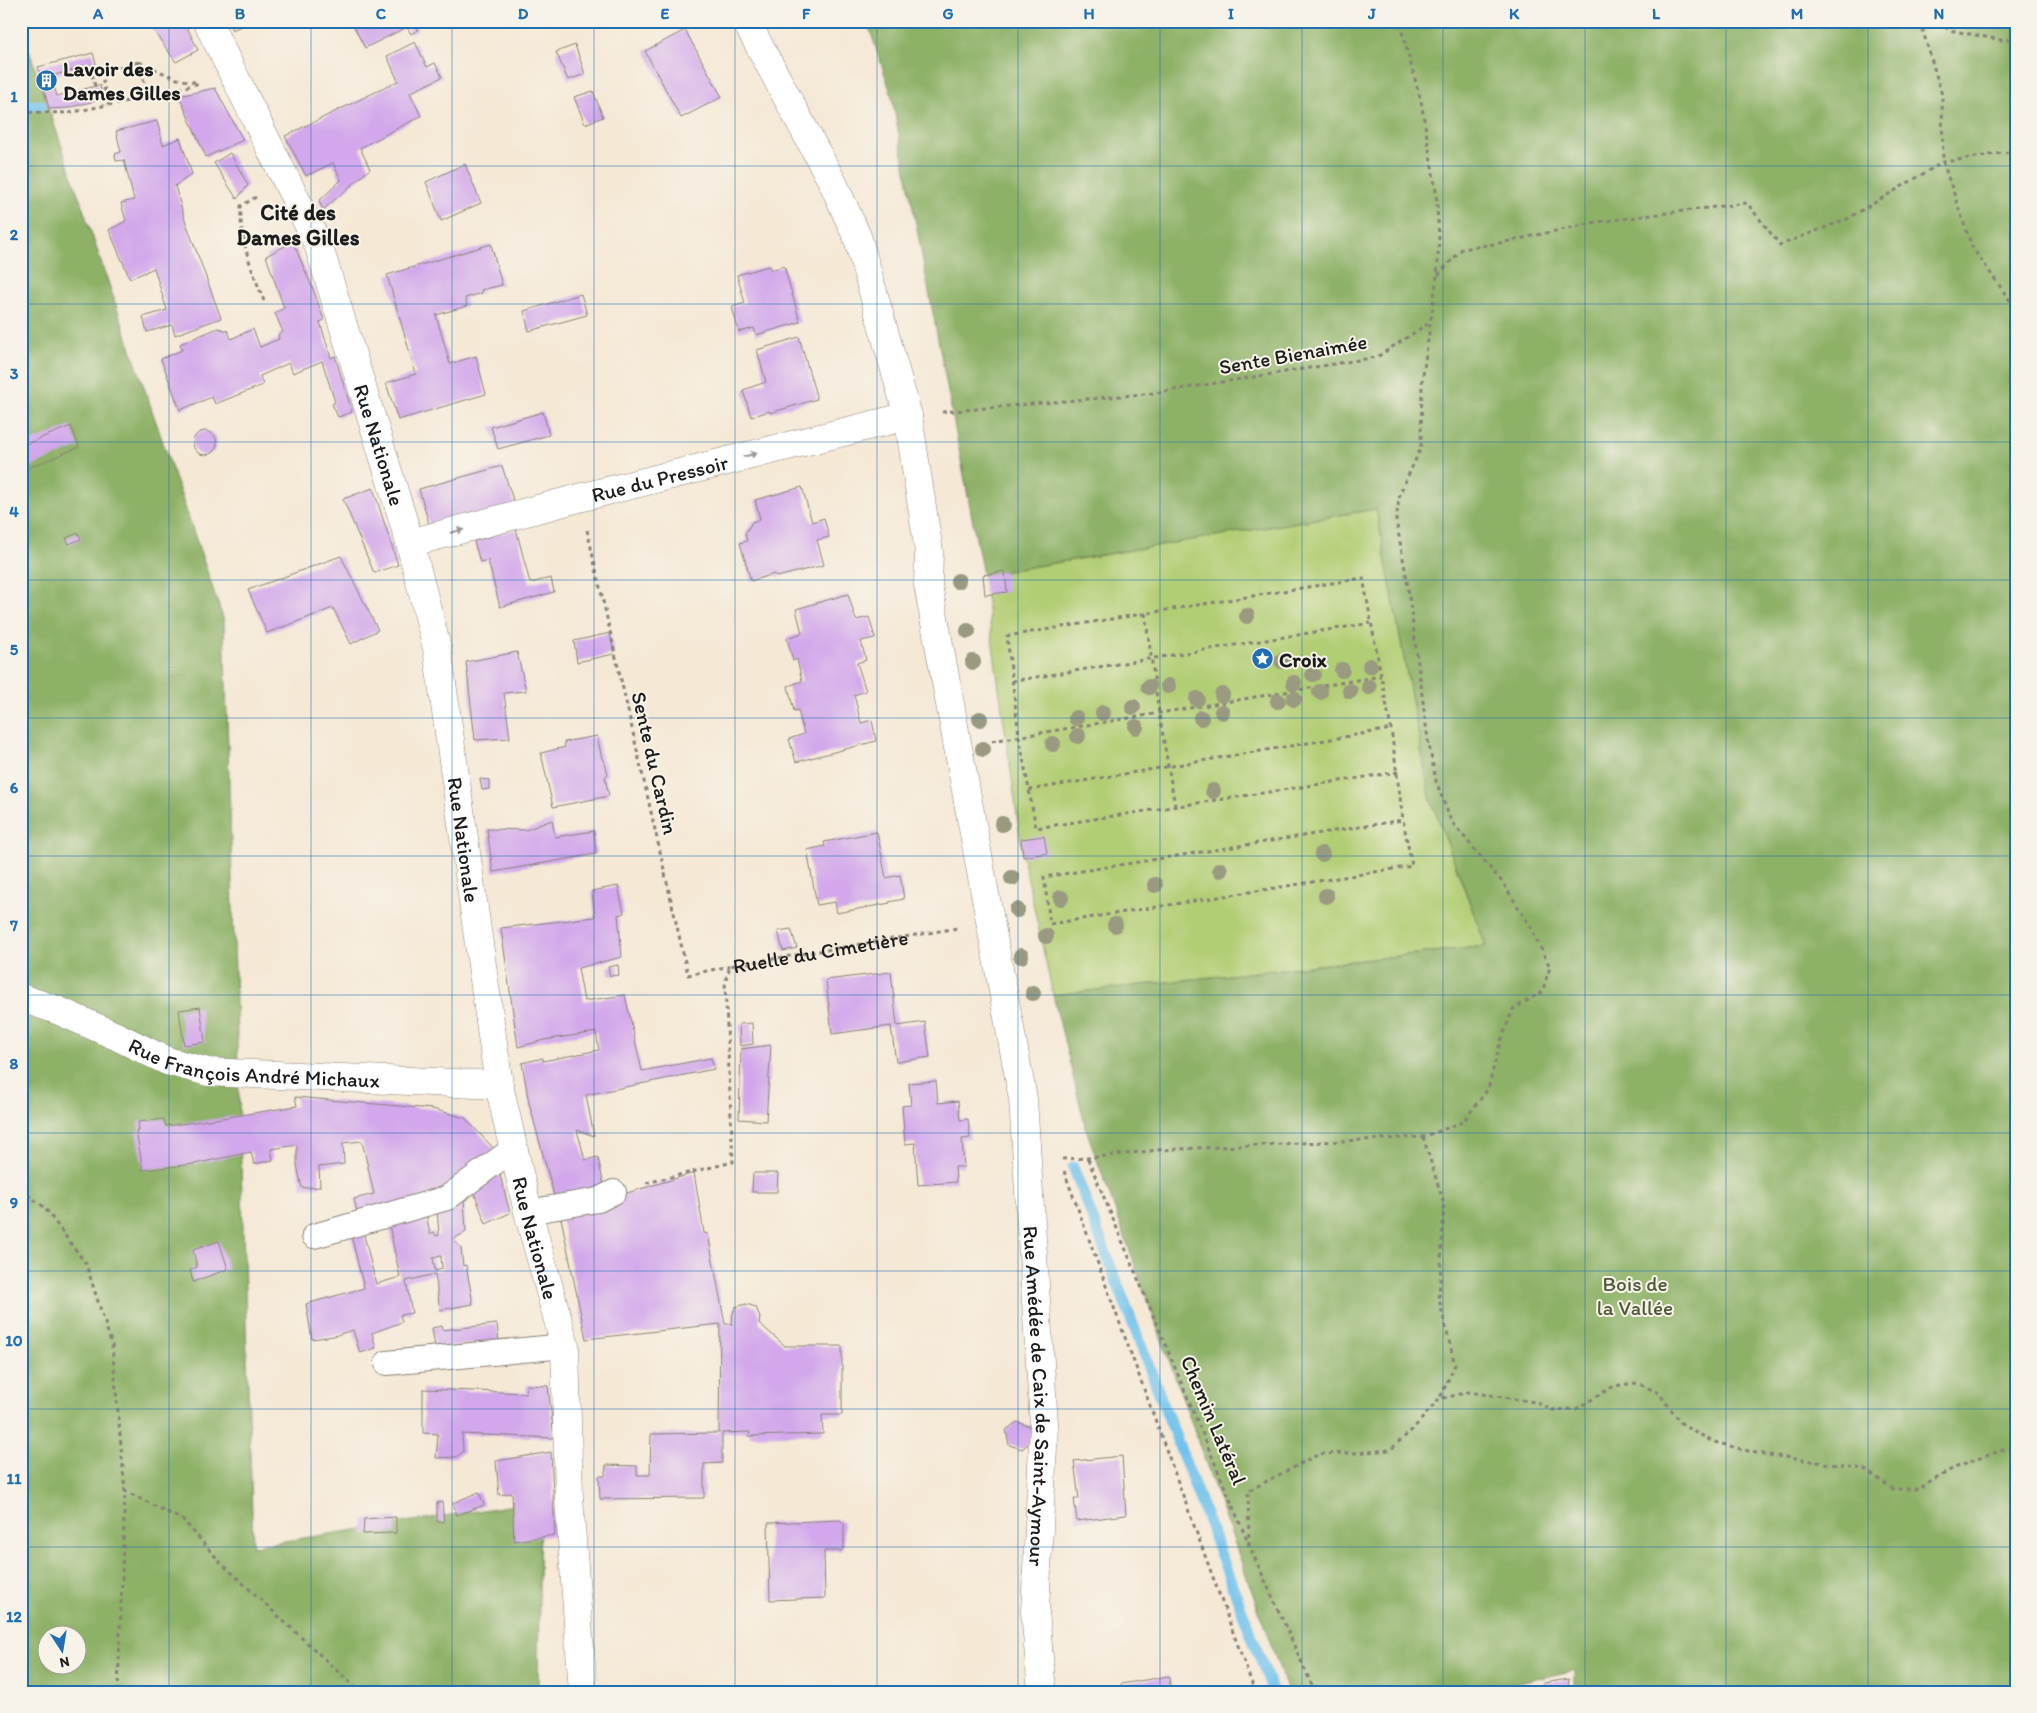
<svg xmlns="http://www.w3.org/2000/svg" width="2037" height="1713" viewBox="0 0 2037 1713" font-family="Itim,sans-serif">
<style>
.green{fill:#b2ce74;stroke:#677548}
.forest{fill:#8db166;stroke:#546641;fill-rule:evenodd}
.lines{fill:none;stroke-linecap:round;stroke-linejoin:round}
.stream{stroke:#71c2ec;stroke-width:11}
.building{fill:#d2a7eb;fill-rule:evenodd}
.lane-casing{stroke:#888278;stroke-width:26}
.street-casing{stroke:#888278;stroke-width:29}
.secondary-casing{stroke:#888278;stroke-width:29}
.path{stroke:#888278;stroke-width:3;stroke-dasharray:4 4;stroke-linecap:butt}
.lane{stroke:#fff;stroke-width:24}
.street{stroke:#fff;stroke-width:28}
.secondary{stroke:#fff;stroke-width:28}
.tree{fill:#9a9a80}
.oneway{fill:#999}
.grid{fill:none;stroke:#1f6fb2;stroke-width:1;stroke-opacity:0.55}
.labels{text-anchor:middle;dominant-baseline:central;stroke-width:4;stroke-linejoin:round;paint-order:stroke}
.poi-label{font-size:21px;font-weight:bold;fill:#1c1c1c;stroke:#f7f3e8;text-anchor:start}
.street-label{font-size:21px;fill:#1c1c1c;stroke:#f7f3e8}
.park-label{font-size:21px;fill:#505a3b;stroke:#f7f3e8}
.neighbourhood-label{font-size:22px;font-weight:bold;fill:#1c1c1c;stroke:#f7f3e8}
.neatline{fill:none;stroke:#1f6fb2;stroke-width:2}
.grid-label{font-size:16px;text-anchor:middle;font-weight:bold;fill:#1f6fb2}
</style>
<rect width="100%" height="100%" fill="#f7f3e8"/>
<filter id="ink" filterUnits="userSpaceOnUse"><feTurbulence type="fractalNoise" baseFrequency=".02" numOctaves="2"/><feDisplacementMap in="SourceGraphic" scale="10" xChannelSelector="R" yChannelSelector="G"/><feConvolveMatrix kernelMatrix="1 2 1 2 8 2 1 2 1" color-interpolation-filters="sRGB"/></filter>
<filter id="wash" filterUnits="userSpaceOnUse"><feTurbulence type="fractalNoise" baseFrequency=".0096" numOctaves="4" result="noise"/><feDisplacementMap in="SourceGraphic" scale="20" xChannelSelector="R" yChannelSelector="G"/><feGaussianBlur stdDeviation="1.12" result="paint"/><feColorMatrix in="noise" values="0 0 0 0 0 0 0 0 0 0 0 0 0 0 0 0 0 1.4 0 .05"/><feComposite in="paint" operator="in"/></filter>
<g filter="url(#wash)">
<rect width="100%" height="100%" fill="#f5e8d5"/>
<path class="green" d="M1376,509L1430,797L1486,946L1053,995L1023,857L983,575Z"/>
<g class="forest">
<path d="M867,21H2016V1692H1574V1670L1482,1692H1288L1086,1129L1053,995L1486,946L1430,797L1376,509L983,575L891,93Z"/>
<path d="M21,27L224,621L253,1546L540,1501L538,1692H21ZM48,1636H78V1666H48Z"/>
</g>
<g class="lines">
<g class="stream">
<path d="M21,106L42,105"/>
<path d="M1073,1167L1273,1692"/>
</g>
</g>
<g id="blocks">
<g class="building">
<path d="M152,21H184L198,50L176,62L153,30L156,29Z"/>
<path d="M228,21H253L232,30Z"/>
<path d="M351,21H413L418,30L411,34L407,27L365,48Z"/>
<path d="M685,30L722,97L681,118L645,51Z"/>
<path d="M415,42L427,67L435,63L442,77L410,93L421,116L360,148L370,169L323,210L319,201L341,180L333,163L306,176L285,136L398,81L387,56Z"/>
<path d="M575,45L585,74L568,80L556,52Z"/>
<path d="M93,53L96,64L51,76L57,96L100,85L103,99L67,108L49,109L38,67Z"/>
<path d="M215,88L243,140L206,157L179,96Z"/>
<path d="M593,91L603,117L585,124L574,97Z"/>
<path d="M157,121L163,145L180,138L192,174L175,186L185,220L221,318L175,335L172,325L147,332L143,317L167,310L154,268L130,279L109,230L126,221L121,203L134,200L124,160L116,161L115,154L121,152L116,131Z"/>
<path d="M230,153L248,185L237,199L214,163Z"/>
<path d="M465,164L481,203L441,221L426,182Z"/>
<path d="M293,242L315,294L324,320L320,322L331,358L335,356L352,412L338,417L332,404L335,402L322,361L293,373L289,363L260,376L263,385L215,404L212,397L180,410L161,359L182,350L180,344L218,328L228,331L231,339L253,329L260,347L279,339L278,335L283,332L275,313L284,308L266,256Z"/>
<path d="M491,244L502,285L481,290L482,293L465,298L467,306L436,315L450,364L476,356L486,394L398,420L386,383L416,374L387,275Z"/>
<path d="M769,266L771,270L784,266L800,322L756,335L754,328L739,332L732,307L745,303L737,275Z"/>
<path d="M581,294L587,315L529,331L524,311Z"/>
<path d="M799,337L817,399L770,413L769,411L751,417L743,390L766,382L757,350Z"/>
<path d="M543,412L549,435L498,449L491,427Z"/>
<path d="M71,426L79,447L21,471V446Z"/>
<circle cx="205" cy="443" r="12"/>
<path d="M502,466L515,506L431,531L419,489Z"/>
<path d="M802,487L812,522L824,518L829,537L817,540L824,565L777,577L774,574L751,581L740,543L747,541L745,534L752,522L760,519L755,500Z"/>
<path d="M373,488L398,565L374,573L343,499Z"/>
<path d="M516,529L530,583L551,578L554,592L500,607L488,560L480,562L474,541Z"/>
<path d="M78,533L81,539L69,544L66,538Z"/>
<path d="M341,556L378,630L351,644L333,608L267,633L248,590Z"/>
<path d="M1005,571L1007,592L985,595L983,575Z"/>
<path d="M848,594L856,620L869,617L875,638L861,641L866,660L857,663L866,691L854,695L861,723L872,720L876,741L796,762L789,739L804,734L798,710L794,711L788,686L802,681L797,659L793,661L787,638L802,633L796,609Z"/>
<path d="M610,633L614,654L577,662L574,641Z"/>
<path d="M517,652L526,691L504,693L510,738L475,740L466,662Z"/>
<path d="M597,736L602,759L604,760L608,774L605,777L609,796L553,807L541,753L565,747L564,742Z"/>
<path d="M480,779L489,780V789L482,790Z"/>
<path d="M552,820L555,837L594,831L596,854L493,872L487,829L526,830Z"/>
<path d="M877,832L886,878L900,875L904,899L889,902L890,903L837,913L835,902L817,905L807,850L825,846L824,842Z"/>
<path d="M1044,836L1047,853L1023,857L1021,839Z"/>
<path d="M618,886L624,913L618,915L622,957L578,968L584,1001L625,995L642,1071L711,1058L714,1069L586,1095L594,1136L577,1130L585,1160L598,1157L605,1191L555,1199L529,1103L522,1063L543,1058V1061L599,1050L596,1032L544,1040L518,1047L501,928L595,917L592,891Z"/>
<path d="M791,929L797,948L783,951L778,931Z"/>
<path d="M618,965L619,975L610,976L608,967Z"/>
<path d="M891,972L897,1026L925,1022L930,1057L896,1062L891,1026L832,1034L826,980Z"/>
<path d="M200,1007L205,1042L184,1045L179,1010Z"/>
<path d="M752,1023L753,1044L740,1046L739,1024Z"/>
<path d="M771,1045L766,1121L739,1119L741,1049Z"/>
<path d="M936,1081L938,1103L958,1101L960,1120L968,1119L970,1138L962,1139L964,1167H955L956,1182L918,1185L915,1143L905,1144L902,1106L911,1105L909,1083Z"/>
<path d="M295,1097L433,1109L465,1118L497,1152L443,1191L358,1216L354,1199L374,1194L362,1141L343,1143L344,1164L319,1167L320,1187L302,1188L297,1165V1145L271,1149L273,1160L254,1164L251,1152L194,1164L143,1170L136,1131H139L138,1122L164,1119L166,1126L229,1117L297,1106Z"/>
<path d="M498,1167L510,1213L486,1224L472,1187Z"/>
<path d="M694,1173L704,1233L708,1234L725,1324H732L733,1313L735,1307L746,1304L756,1307L760,1318L759,1323L785,1346H842V1415H822L823,1434L749,1436L750,1432L722,1433V1463L704,1464V1498L600,1499L599,1476H605L606,1465L637,1466V1475H650L651,1434L719,1433L720,1324L586,1339L560,1213Z"/>
<path d="M753,1173H778L777,1192H752Z"/>
<path d="M464,1199L466,1232L453,1239L461,1248L463,1266L466,1265L473,1304L440,1310L435,1274L406,1281L412,1313L400,1315L402,1322L372,1333L376,1348L360,1353L353,1330L334,1336L312,1339L306,1304L364,1288L351,1235L363,1231L376,1284L400,1277L389,1225L426,1213L430,1234L434,1232L436,1236L439,1235L437,1209ZM441,1256L442,1269L435,1271L433,1258Z"/>
<path d="M219,1241L228,1269L193,1282L190,1270L197,1267L193,1250Z"/>
<path d="M497,1324L499,1342L435,1347L432,1328L442,1326V1330Z"/>
<path d="M527,1385L548,1386L554,1438L462,1434L463,1452L456,1457L436,1458L438,1434L423,1433V1389L526,1393Z"/>
<path d="M1017,1422L1034,1428L1033,1440L1022,1449L1009,1445L1006,1430Z"/>
<path d="M551,1452L555,1535L514,1541L512,1493L499,1495L496,1461Z"/>
<path d="M1122,1456L1126,1515L1077,1521L1074,1499H1079L1074,1461Z"/>
<path d="M479,1492L484,1505L457,1515L453,1503Z"/>
<path d="M442,1502L444,1522H437V1503Z"/>
<path d="M396,1517V1533L363,1534L364,1519Z"/>
<path d="M840,1520L844,1524V1547L841,1551H824L825,1598L770,1600L768,1523Z"/>
<path d="M1169,1676L1171,1692H1122L1121,1684Z"/>
<path d="M1569,1679L1568,1692H1543V1683Z"/>
</g>
</g>
</g>
<g filter="url(#ink)">
<use href="#blocks" fill-opacity="0" stroke="#888278" stroke-width="1"/>
<g class="lines">
<defs>
<g id="lane">
<path d="M528,1212L598,1200L614,1192"/>
<path d="M314,1236L447,1198L513,1149"/>
<path d="M387,1363L565,1346"/>
</g>
<g id="street">
<path id="s2" d="M746,21L833,183L858,239L908,416L929,552L928,585L1023,1099L1044,1425L1035,1611L1042,1692"/>
<path id="s3" d="M410,543L579,498L908,416"/>
<path id="s4" d="M21,998L57,1010L116,1036L167,1061L208,1072L499,1085"/>
</g>
<g id="secondary">
<path id="s5" d="M207,21L318,244L410,543L437,648L499,1085L528,1212L565,1346L569,1498L583,1692"/>
</g>
</defs>
<use href="#lane" class="lane-casing"/>
<use href="#street" class="street-casing"/>
<use href="#secondary" class="secondary-casing"/>
<g class="path">
<path d="M1920,21L1942,95L1943,162L1972,247L2016,309"/>
<path d="M1939,21L1949,30L2001,40L2016,39"/>
<path d="M139,62L177,79L199,83"/>
<path d="M139,63L148,97"/>
<path d="M90,65L92,74"/>
<path d="M101,72L108,105"/>
<path d="M95,86L92,74L139,62"/>
<path d="M21,112L68,113L148,97L200,83"/>
<path d="M256,197L241,206C239,239 252,270 264,301"/>
<path d="M1438,275L1462,249L1500,243L1597,222L1747,203L1780,245L1847,219L1943,162L2016,151"/>
<path d="M942,412L1155,393L1377,357L1429,323"/>
<path d="M587,530L688,975L730,966"/>
<path d="M1145,613L1159,713L1175,806"/>
<path d="M1012,681L1371,623"/>
<path d="M992,741L1381,676"/>
<path d="M1398,772L1036,828L1019,736L1007,636L1363,578L1391,729L1403,820L1412,866L1050,924L1044,877L1403,820"/>
<path d="M1029,790L1391,729"/>
<path d="M1423,1137L1444,1204L1439,1299L1455,1365L1440,1398"/>
<path d="M1062,1159L1088,1158L1158,1150L1423,1137L1463,1122L1488,1089L1500,1043L1513,1009L1542,992L1550,967L1530,926L1503,883L1451,821L1436,781L1428,740L1407,580L1396,520L1400,493L1421,448L1422,382L1437,276L1439,237L1436,191L1421,101L1399,21"/>
<path d="M1088,1159L1249,1545L1315,1692"/>
<path d="M1064,1171L1255,1692"/>
<path id="s1" d="M646,1183L733,1162L725,982L730,966L958,928"/>
<path d="M21,1190L44,1207L86,1264L112,1345L125,1491"/>
<path d="M1249,1545L1248,1491L1319,1454L1354,1453L1390,1450L1413,1429L1439,1399L1469,1392L1535,1402L1552,1410L1576,1409L1614,1386L1637,1383L1659,1393L1681,1423L1711,1441L1756,1453L1864,1469L1893,1489H1919L1957,1466L2003,1450H2016"/>
<path d="M118,1692L125,1491L183,1520L219,1561L360,1692"/>
</g>
<use href="#lane" class="lane"/>
<use href="#street" class="street"/>
<use href="#secondary" class="secondary"/>
</g>
<g class="tree">
<circle cx="958" cy="581" r="8"/>
<circle cx="1247" cy="616" r="8"/>
<circle cx="968" cy="631" r="8"/>
<circle cx="1282" cy="661" r="8"/>
<circle cx="973" cy="662" r="8"/>
<circle cx="1370" cy="666" r="8"/>
<circle cx="1342" cy="670" r="8"/>
<circle cx="1313" cy="674" r="8"/>
<circle cx="1294" cy="683" r="8"/>
<circle cx="1168" cy="686" r="8"/>
<circle cx="1149" cy="687" r="8"/>
<circle cx="1369" cy="687" r="8"/>
<circle cx="1350" cy="691" r="8"/>
<circle cx="1320" cy="692" r="8"/>
<circle cx="1222" cy="695" r="8"/>
<circle cx="1197" cy="699" r="8"/>
<circle cx="1294" cy="699" r="8"/>
<circle cx="1278" cy="701" r="8"/>
<circle cx="1133" cy="707" r="8"/>
<circle cx="1222" cy="712" r="8"/>
<circle cx="1103" cy="713" r="8"/>
<circle cx="1076" cy="718" r="8"/>
<circle cx="1201" cy="718" r="8"/>
<circle cx="980" cy="719" r="8"/>
<circle cx="1136" cy="727" r="8"/>
<circle cx="1078" cy="736" r="8"/>
<circle cx="1053" cy="744" r="8"/>
<circle cx="983" cy="749" r="8"/>
<circle cx="1213" cy="791" r="8"/>
<circle cx="1002" cy="824" r="8"/>
<circle cx="1322" cy="854" r="8"/>
<circle cx="1220" cy="870" r="8"/>
<circle cx="1012" cy="878" r="8"/>
<circle cx="1155" cy="885" r="8"/>
<circle cx="1326" cy="896" r="8"/>
<circle cx="1061" cy="898" r="8"/>
<circle cx="1017" cy="910" r="8"/>
<circle cx="1115" cy="925" r="8"/>
<circle cx="1046" cy="936" r="8"/>
<circle cx="1021" cy="956" r="8"/>
<circle cx="1033" cy="993" r="8"/>
</g>
<defs><path id="oneway-solid" d="M-6-.8H1V-3.2L6.5 0L1 3.2V.8H-6Z" transform="scale(1.25)"/></defs>
<g class="oneway">
<use href="#oneway-solid" transform="translate(750 455) rotate(-14)"/>
<use href="#oneway-solid" transform="translate(457 531) rotate(-15)"/>
</g>
</g>
<path class="grid" d="M169,21V1692M311,21V1692M452,21V1692M594,21V1692M735,21V1692M877,21V1692M1018,21V1692M1160,21V1692M1302,21V1692M1443,21V1692M1585,21V1692M1726,21V1692M1868,21V1692M21,166H2016M21,304H2016M21,442H2016M21,580H2016M21,718H2016M21,856H2016M21,995H2016M21,1133H2016M21,1271H2016M21,1409H2016M21,1547H2016"/>
<defs>
<symbol id="building-disc" viewBox="-11 -11 22 22"><circle r="9.5" fill="#1f6fb2" stroke="#f7f3e8"/><path d="M-4-6H4V6H1V3H-1V6H-4ZM-2.5-4.3h1.7v1.8h-1.7ZM.8-4.3h1.7v1.8H.8ZM-2.5-1h1.7V.8h-1.7ZM.8-1h1.7V.8H.8Z" fill="#fff"/></symbol>
<symbol id="sight-disc" viewBox="-11 -11 22 22"><circle r="9.5" fill="#1f6fb2" stroke="#f7f3e8"/><path d="M0-6L1.8-2.2L6-1.7L2.9 1.2L3.7 5.4L0 3.3L-3.7 5.4L-2.9 1.2L-6-1.7L-1.8-2.2Z" fill="#fff"/></symbol>
</defs>
<g fill-rule="evenodd">
<use href="#building-disc" x="34" y="68" width="25" height="25"/>
<use href="#sight-disc" x="1250" y="646" width="25" height="25"/>
</g>
<g class="labels">
<g class="poi-label">
<text x="63" y="68">Lavoir des<tspan x="63" dy="24">Dames Gilles</tspan></text>
<text x="1279" y="659">Croix</text>
</g>
<g class="street-label">
<text transform="translate(1293 354) rotate(-10)">Sente Bienaimée</text>
<text stroke="none"><textPath href="#s5" startOffset="459">Rue Nationale</textPath></text>
<text stroke="none"><textPath href="#s3" startOffset="258">Rue du Pressoir</textPath></text>
<text transform="translate(655 763) rotate(77)">Sente du Cardin</text>
<text stroke="none"><textPath href="#s5" startOffset="864">Rue Nationale</textPath></text>
<text stroke="none"><textPath href="#s1" startOffset="378">Ruelle du Cimetière</textPath></text>
<text stroke="none"><textPath href="#s4" startOffset="246">Rue François André Michaux</textPath></text>
<text stroke="none"><textPath href="#s5" startOffset="1269">Rue Nationale</textPath></text>
<text stroke="none"><textPath href="#s2" startOffset="1420">Rue Amédée de Caix de Saint-Aymour</textPath></text>
<text transform="translate(1214 1420) rotate(67)">Chemin Latéral</text>
</g>
<g class="park-label">
<text x="1635" y="1283">Bois de<tspan x="1635" dy="24">la Vallée</tspan></text>
</g>
<g class="neighbourhood-label">
<text x="298" y="212">Cité des<tspan x="298" dy="25">Dames Gilles</tspan></text>
</g>
</g>
<rect width="2037" height="1713" fill="none" stroke="#f7f3e8" stroke-width="55"/>
<g transform="translate(62 1650) rotate(168)"><circle r="24" fill="#f7f3e8" stroke="#9f9d96"/>
<path d="M0-4L9 19L0 12L-9 19Z" fill="#1f6fb2"/>
<text y="-8" font-size="14" font-weight="bold" text-anchor="middle" fill="#1c1c1c">N</text>
</g>
<rect x="28" y="28" width="1982" height="1658" class="neatline"/>
<g class="grid-label">
<text x="98" y="19">A</text>
<text x="240" y="19">B</text>
<text x="381" y="19">C</text>
<text x="523" y="19">D</text>
<text x="665" y="19">E</text>
<text x="806" y="19">F</text>
<text x="948" y="19">G</text>
<text x="1089" y="19">H</text>
<text x="1231" y="19">I</text>
<text x="1372" y="19">J</text>
<text x="1514" y="19">K</text>
<text x="1656" y="19">L</text>
<text x="1797" y="19">M</text>
<text x="1939" y="19">N</text>
<text x="14" y="102">1</text>
<text x="14" y="240">2</text>
<text x="14" y="379">3</text>
<text x="14" y="517">4</text>
<text x="14" y="655">5</text>
<text x="14" y="793">6</text>
<text x="14" y="931">7</text>
<text x="14" y="1069">8</text>
<text x="14" y="1208">9</text>
<text x="14" y="1346">10</text>
<text x="14" y="1484">11</text>
<text x="14" y="1622">12</text>
</g>
</svg>
